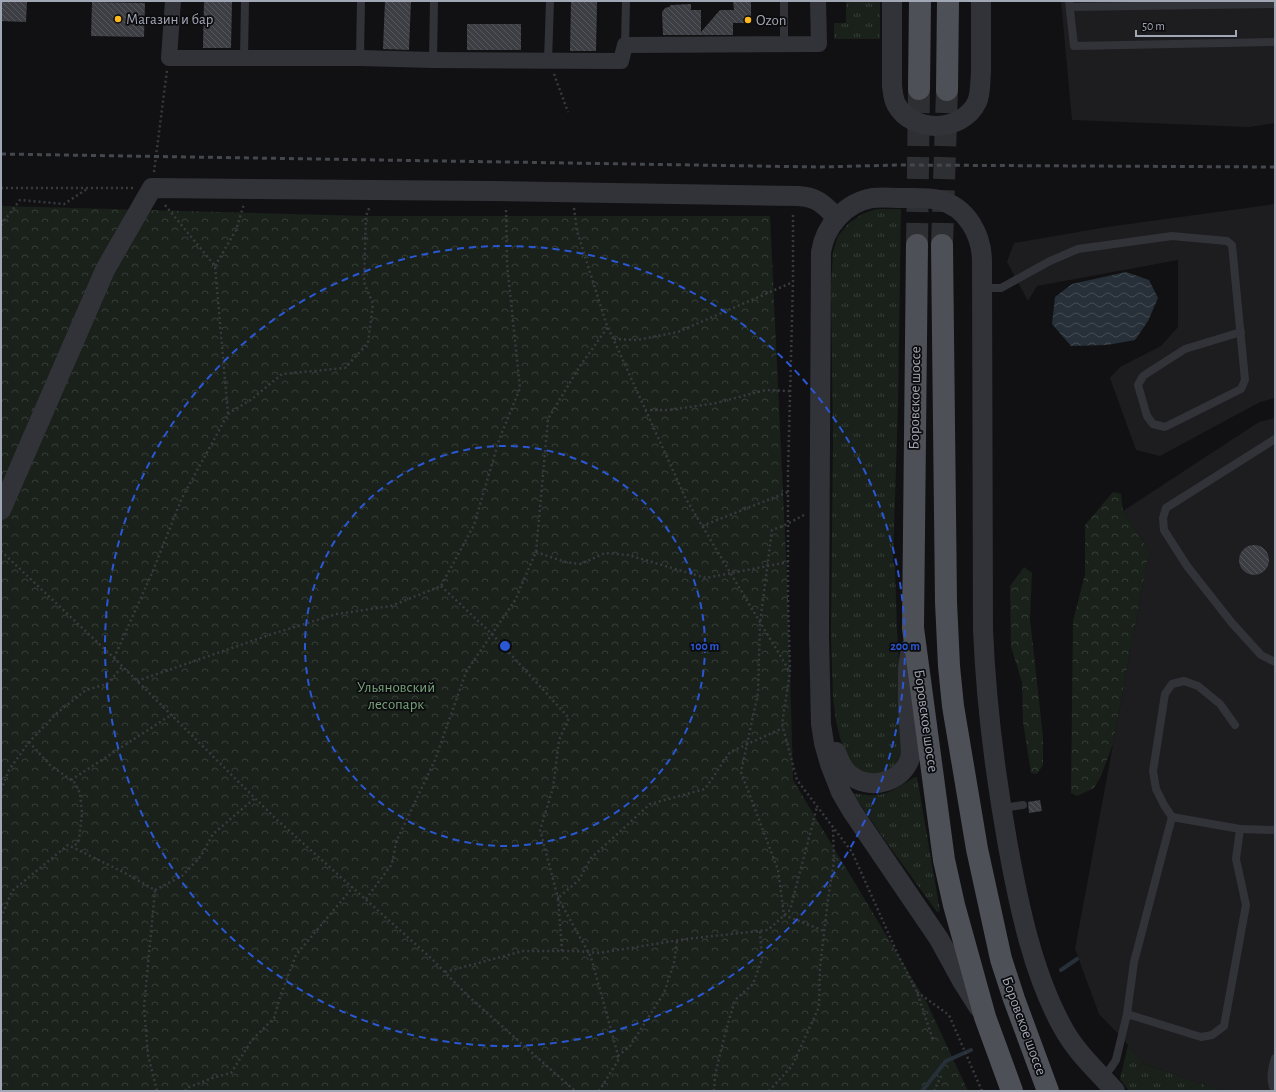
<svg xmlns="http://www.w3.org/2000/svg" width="1276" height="1092" viewBox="0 0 1276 1092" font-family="'Alegreya Sans',sans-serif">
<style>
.built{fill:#1d1d20}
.grass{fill:url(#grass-tufts)}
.forest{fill:url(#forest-crowns)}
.water{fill:url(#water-waves)}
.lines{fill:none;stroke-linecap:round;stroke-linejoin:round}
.stream{stroke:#273038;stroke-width:4}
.building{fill:url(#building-back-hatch)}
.primary-tunnel{stroke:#2e2f33;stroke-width:22;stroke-dasharray:22 11;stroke-linecap:butt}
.path{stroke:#383a40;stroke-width:2.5;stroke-dasharray:2 3;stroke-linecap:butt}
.service{stroke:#323339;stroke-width:8}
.minor{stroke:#323339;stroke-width:16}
.tertiary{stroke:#323339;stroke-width:20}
.primary{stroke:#4e5058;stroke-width:22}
.rail{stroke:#45474e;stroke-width:3;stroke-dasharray:5 4;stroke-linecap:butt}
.ring{fill:none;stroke:#2a57d4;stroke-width:2;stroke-dasharray:7 5}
.poi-dot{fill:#ffb91e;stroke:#0c0c0e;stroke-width:1.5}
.labels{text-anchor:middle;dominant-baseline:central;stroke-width:3.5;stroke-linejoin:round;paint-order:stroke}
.poi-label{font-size:15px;fill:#a1a7b5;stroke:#0c0c0e;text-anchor:start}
.street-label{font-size:15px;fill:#a1a7b5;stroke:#0c0c0e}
.park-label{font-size:15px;fill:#76a37a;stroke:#0c0c0e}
.centre{fill:#2a57d4;stroke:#0c0c0e;stroke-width:2}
.ring-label{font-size:12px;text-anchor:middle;font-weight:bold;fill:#2a57d4;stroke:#0c0c0e;stroke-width:3.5;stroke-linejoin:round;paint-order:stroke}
</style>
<defs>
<pattern id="grass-tufts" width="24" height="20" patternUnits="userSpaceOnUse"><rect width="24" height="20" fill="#19211a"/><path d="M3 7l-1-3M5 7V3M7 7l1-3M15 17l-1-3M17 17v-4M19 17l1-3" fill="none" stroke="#373e39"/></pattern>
<pattern id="forest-crowns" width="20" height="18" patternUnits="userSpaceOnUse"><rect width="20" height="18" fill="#19211a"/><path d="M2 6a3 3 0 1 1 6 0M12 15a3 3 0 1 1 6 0" fill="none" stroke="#373e39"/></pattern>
<pattern id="water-waves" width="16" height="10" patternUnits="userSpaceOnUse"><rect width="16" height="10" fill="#273038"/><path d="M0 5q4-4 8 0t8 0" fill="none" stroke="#434b53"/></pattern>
<pattern id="building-back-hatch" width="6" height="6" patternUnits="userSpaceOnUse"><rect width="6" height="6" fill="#3d3e43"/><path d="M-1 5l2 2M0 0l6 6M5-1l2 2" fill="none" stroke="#56575c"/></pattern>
</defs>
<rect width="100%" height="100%" fill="#111113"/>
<g class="built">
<path d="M1061,1H1275V123L1249,127L1072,120Z"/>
<path d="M1275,204V398L1260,402L1160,456L1136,450L1110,378L1120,367L1161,346L1178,327V260L1037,286L1028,301L1007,262L1014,243L1107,227Z"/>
<path d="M1275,418V1091H1227L1205,1085L1144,1064L1122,1038L1099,1014L1075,949L1148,557L1151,554L1123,511L1259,422Z"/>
</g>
<g class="grass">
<path d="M846,1H880V39H834V23H846Z"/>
<path d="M876,209H901L898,405L893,562L895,567L897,630L905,748L894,767L877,776L853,768L844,753L836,721L833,698L831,635L833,442L831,287L833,252L838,236L849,223L862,214Z"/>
<path d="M915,777H917L940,911L937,912L884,839L857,800L853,793C884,799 890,792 915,777Z"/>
<path d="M1128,1045L1144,1064L1205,1085L1203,1091H1129L1120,1079Z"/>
</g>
<g class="forest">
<path d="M1,206L366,216H770L788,598L793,780L927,1003L968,1091H1Z"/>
<path d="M1113,492L1121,494L1123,511L1151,554L1148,557L1113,744L1101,776L1094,788L1077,796L1071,793L1073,621L1085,574V525Z"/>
<path d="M1024,567L1032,573L1030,619L1043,737V765L1037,774L1031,773L1023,722L1022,682L1011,647L1010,586Z"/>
<path d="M1205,1085L1227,1091H1203Z"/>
</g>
<path class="water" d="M1126,272L1149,280L1158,298L1148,321L1135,340L1107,345L1071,346L1052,324L1055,297L1072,284Z"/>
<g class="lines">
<g class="stream">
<path d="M1061,970L1077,959"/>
<path d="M922,1091L946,1061L971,1050"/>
</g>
</g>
<g class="building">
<path d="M1,1H27L26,22L1,21Z"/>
<path d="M204,1H232L231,48H203Z"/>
<path d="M385,1H411L409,50L383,49Z"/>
<path d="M571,1H597L596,51H570Z"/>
<path d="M733,1H751V23H733V35H663L662,12L665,8L669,7L671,5L691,4V10H701V32L720,10H734Z"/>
<path d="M92,2L145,3L144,37L91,36Z"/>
<rect x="467" y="24" width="54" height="26"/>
<circle cx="1254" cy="560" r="15"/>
<path d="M1040,800L1042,811L1029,813L1028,802Z"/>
</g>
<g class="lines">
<g class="primary-tunnel">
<path d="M917,245L919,89"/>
<path d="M942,245L947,90"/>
</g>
<g class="path">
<path d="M554,74L568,112"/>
<path d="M154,172L167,70"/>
<path d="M1,188H133"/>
<path d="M574,208L577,231L606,323L686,499L790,672"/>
<path d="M793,215V282L788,472V598L790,672L782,724L797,780L852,852L899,957L917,992L933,1040"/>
<path d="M1,225L20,200L64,204L87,189"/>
<path d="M215,266L236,230L244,204"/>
<path d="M614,339L637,340L678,332L793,282"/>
<path d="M645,410H669L716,403L766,390L790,391"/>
<path d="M228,414L252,399L282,374L345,368L368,343L373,304L364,282L366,216L370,206"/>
<path d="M804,515L785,525L772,530L760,623L758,693L741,772L778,870L784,915L824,931"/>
<path d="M702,526L788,492"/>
<path d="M1,551L114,658L275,818L432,959L468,996L575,1091"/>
<path d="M536,552L565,562L581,564L605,553L628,555L706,578L788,562"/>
<path d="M441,586L493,635L569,718L559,740L553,788L540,830L558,898L591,957L619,1059L599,1091"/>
<path d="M114,658L152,573L182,498L228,414L215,266L165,205"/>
<path d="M137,681L272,634L337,614L391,606L441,586L474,525L499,440L520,388L507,264L506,207"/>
<path d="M29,742L50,765L74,782L80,793L82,813L79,840L73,848"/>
<path d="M71,780L171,715"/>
<path d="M1,790L9,770L29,742L57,713L86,690L107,684L122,667"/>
<path d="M155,890L182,876L201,856L213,834L255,798"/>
<path d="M366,899L392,864L396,842L435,760L466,672L516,599L521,586L536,552L548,419L580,366L608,327"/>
<path d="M1,918L12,891L68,845L123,872L155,890L144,1007L148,1055L157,1091"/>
<path d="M562,951L558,898L579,880L591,858L650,804L705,789L730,752L783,728"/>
<path d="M445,972L523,951H575L599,953L686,939L768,930L790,910L817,807"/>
<path d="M917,992L949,1015L982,1091"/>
<path d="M618,1056L630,1046L664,993L674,963L677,941"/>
<path d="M185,1091L187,1088L215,1077L231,1073L252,1040L274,1018L281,994L296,955L353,887"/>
<path d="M714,1091L715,1075L726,1030L735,1000L753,984L762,959L760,931"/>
<path d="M769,1091L792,1066L819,1007L820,967L828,899L834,861L833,828"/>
<path d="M934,1091L941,1076"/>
</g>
<g class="service">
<path d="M1069,1L1074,46L1275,42"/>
<path d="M1070,7L1275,4"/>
<path d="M784,44V1"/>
<path d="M625,45L626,1"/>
<path d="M244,58L245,1"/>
<path d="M360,58L361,1"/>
<path d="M433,60L434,1"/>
<path d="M548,61L550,1"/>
<path d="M983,288H1001L1050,261L1078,249L1172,236L1227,241L1232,245L1245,380L1241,389L1165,427L1153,424L1147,416L1138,385L1143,376L1185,349L1241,332"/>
<path d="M1275,439L1166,508L1163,518L1164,530L1187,566L1232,623L1261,655L1275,662"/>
<path d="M1002,808L1023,805"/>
<path d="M1172,817L1164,805L1156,789L1153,771L1165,694L1172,684L1184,681L1198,686L1220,704L1235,725"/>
<path d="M1240,829L1275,830"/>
<path d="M1275,1058C1272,1067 1269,1082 1275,1090"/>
<path d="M1102,1077L1110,1069L1116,1060L1127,1014L1134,962L1172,817L1240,829L1236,859L1246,905L1224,1026L1212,1035L1201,1037L1127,1014"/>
</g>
<path class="minor" d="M173,1L169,58H360L433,60L621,61L625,45L819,44L818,1"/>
<g class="tertiary">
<path d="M892,1V86C893,92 893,98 896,104C912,134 962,133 977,102C981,93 980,82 981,72C981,48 981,25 981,1"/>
<path d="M1,510L105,270L152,188L493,191L798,196C818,197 824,205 837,218"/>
<path d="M836,752C839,760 842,769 850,775C871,792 906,781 911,754L908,704V668L911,647"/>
<path d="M979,1008L962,981L939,939L852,811L841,792L830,764L824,743L821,724L819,636L821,252C825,226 845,203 872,198C882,197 892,198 902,198C914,198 927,197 939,200C967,207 982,235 982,262L983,629C986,702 995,774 1008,846C1019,906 1033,974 1063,1028C1076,1052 1097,1071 1115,1091"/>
</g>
<g class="primary">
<path d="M919,89L920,1"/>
<path d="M947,90L948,1"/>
<path d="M917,245L913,628L944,860L954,905L985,1017L1012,1091"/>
<path d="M942,245L946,602L949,666L953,706L977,849L1001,959L1014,999L1048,1091"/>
</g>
<path class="rail" d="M1,154L819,167L899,165L1275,167"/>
</g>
<g class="ring">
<circle cx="505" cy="646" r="200"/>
<circle cx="505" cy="646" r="400"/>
</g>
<g class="poi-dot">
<circle cx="118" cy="19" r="4"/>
<circle cx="748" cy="20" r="4"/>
</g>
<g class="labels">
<g class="poi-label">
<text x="126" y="19">Магазин и бар</text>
<text x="756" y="20">Ozon</text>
</g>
<g class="street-label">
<text transform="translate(915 398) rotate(-89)">Боровское шоссе</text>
<text transform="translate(926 721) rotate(82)">Боровское шоссе</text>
<text transform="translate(1024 1026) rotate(70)">Боровское шоссе</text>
</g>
<g class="park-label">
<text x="396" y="687">Ульяновский<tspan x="396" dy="17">лесопарк</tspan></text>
</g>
</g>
<circle cx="505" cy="646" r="6" class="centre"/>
<g class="ring-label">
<text x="705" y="650">100 m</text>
<text x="905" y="650">200 m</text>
</g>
<rect width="1276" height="1092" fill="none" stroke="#a1a7b5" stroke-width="4"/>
<path d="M1136 30v6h100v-6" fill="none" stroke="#a1a7b5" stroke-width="2"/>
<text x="1142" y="30" font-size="12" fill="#a1a7b5" stroke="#0c0c0e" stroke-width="3" paint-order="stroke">50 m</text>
</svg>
